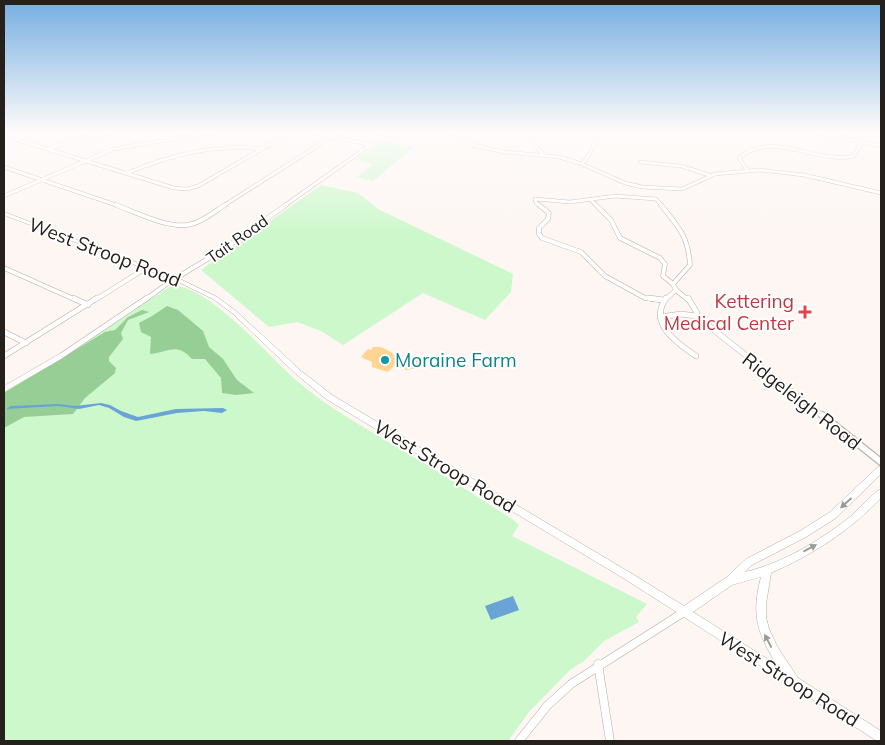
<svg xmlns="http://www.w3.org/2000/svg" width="885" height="745" viewBox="0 0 885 745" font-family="Mulish,sans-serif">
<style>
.green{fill:#ccf8cb}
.forest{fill:#96ce96}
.water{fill:#6aa4d7}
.building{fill:#ffd591}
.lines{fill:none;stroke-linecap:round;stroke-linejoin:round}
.street-far4-casing{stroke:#bcaca4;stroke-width:4}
.street-far3-casing{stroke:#bcaca4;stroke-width:5}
.street-far2-casing{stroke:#bcaca4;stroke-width:6}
.street-far1-casing{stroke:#bcaca4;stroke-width:8}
.street-casing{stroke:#bcaca4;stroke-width:9}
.secondary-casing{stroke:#bcaca4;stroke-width:1}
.street-far4{stroke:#fff;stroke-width:3}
.street-far3{stroke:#fff;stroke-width:4}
.street-far2{stroke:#fff;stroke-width:5}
.street-far1{stroke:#fff;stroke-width:6}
.street{stroke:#fff;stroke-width:8}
.secondary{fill:#fff;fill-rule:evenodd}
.oneway{fill:#9d9b99}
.health-dot{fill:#e0444e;stroke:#fff;stroke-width:2}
.culture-dot{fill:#0f9aa8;stroke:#fff;stroke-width:2}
.labels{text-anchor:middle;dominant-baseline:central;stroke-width:4;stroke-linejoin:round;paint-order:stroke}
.far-street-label{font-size:16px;fill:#26201d;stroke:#fff}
.street-label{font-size:19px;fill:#26201d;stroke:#fff}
.health-label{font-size:19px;fill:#be3a42;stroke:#fff;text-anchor:end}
.culture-label{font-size:19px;fill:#0d838f;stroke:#fff;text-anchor:start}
</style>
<rect width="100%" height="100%" fill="#fdf6f3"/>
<g class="green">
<path d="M383,141L414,147L373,181L357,177L373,164L355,160Z"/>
<path d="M321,185L358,193L378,209L513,274L511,292L485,320L423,293L343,345L321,331L297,322L269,327L201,270Z"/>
<path d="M172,285C212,288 267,355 297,381C329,409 366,428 402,450C439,472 476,496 512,519L519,525L512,536L647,604L636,617L639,622L604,641L584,661L570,670L529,712L508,741H4V392L87,342Z"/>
</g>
<g class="forest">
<path d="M167,306L178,310L203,331L209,347L223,359L237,380L254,393L236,395L222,393L221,378L205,359H192C176,342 170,352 150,354L151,337L141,332L139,323L152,316Z"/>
<path d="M142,310L149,312L128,320L121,333L123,339L109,357V361L116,368L115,373L85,398L73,414L24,417L4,428V393L105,332L115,330L128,317Z"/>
</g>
<g class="water">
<path d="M101,403L110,405L121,411L138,417L176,409L223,408L227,410L222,413L204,411L177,413L136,421L124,417L109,408L99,405L79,409L59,406L6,409L11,406L58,404L75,406Z"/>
<path d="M513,596L519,610L491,620L485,606Z"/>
</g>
<path class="building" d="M373,347H381L391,352L395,357L410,363L416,357L424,359L417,368L406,370L395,365L388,372L381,370L372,367V362L361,357L368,349L371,350Z"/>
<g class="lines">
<defs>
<g id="street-far4">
<path d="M307,131L371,145"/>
<path d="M452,131L472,145L504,152L559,157L582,164L625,183L642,187L682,189L715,174L759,170L804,175L881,193"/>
<path d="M525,131L543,155"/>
<path d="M812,131L881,146"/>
<path d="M12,132V138L21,141L174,188L187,189L198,186L293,131"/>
<path d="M4,133L19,131"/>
<path d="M49,149L78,138L121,131"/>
<path d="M640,162L681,166L709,175"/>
<path d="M582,164C592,155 593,140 604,131"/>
<path d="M4,167L119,206"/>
<path d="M747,170L739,158C743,155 748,151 752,150C785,137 820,164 854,156L861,143"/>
<path d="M127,173C171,155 216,143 263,149"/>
<path d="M4,196L113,149L223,131"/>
<path d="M535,199L536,203L540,206"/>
<path d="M535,199L570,202L615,196L656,199"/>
<path d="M656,199L662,206"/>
<path d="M591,200L597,206"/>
<path d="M223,206L341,131"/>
<path d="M284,206L390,131"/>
</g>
<g id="street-far3">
<path d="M116,205C135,212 167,228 187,225C201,223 214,212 225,205"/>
<path d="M539,205L549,213L548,219L539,228V234L542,238L581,252L605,276L645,298L660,300"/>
<path d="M596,205L611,220L620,238L660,258L665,264L663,276L673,284L676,290"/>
<path d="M661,205C678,227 688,235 690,265L673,284"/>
<path d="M4,268L76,300"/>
<path d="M676,290L688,300"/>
<path d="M95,300L146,268"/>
<path d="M145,300L168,283L224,249L286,205"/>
<path d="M665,300L676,290"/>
</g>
<g id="street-far2">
<path d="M73,298L88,305"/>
<path d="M649,298L663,300"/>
<path d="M666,298C648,324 677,343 696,356"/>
<path d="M688,298L697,313L696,316"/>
<path d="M660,317L681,314L696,316L823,416"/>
<path d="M4,332L26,343"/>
<path d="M4,356L97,298"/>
<path d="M4,389L61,356L147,298"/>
</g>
<path id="street-far1" d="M822,415L881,462"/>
<g id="street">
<path d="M598,664L610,741"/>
<path d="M519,741L547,706L571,684L684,612"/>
</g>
<path id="secondary" d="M4,212L178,278L217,297L236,311L300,370L332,395L634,575L684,606L727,577L746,559L800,531L830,512L878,467L881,466V474L836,518L806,537L752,565L745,572C783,563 819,541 850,517C857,511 874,492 881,489V498C850,531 812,555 771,573L766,604V617L769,629L778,648L798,678L881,731V741H877L628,581L326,399L296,374L232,313L213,299L174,280L4,215ZM761,577C751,615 757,633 777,665L693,612L732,585Z"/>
</defs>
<use href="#street-far4" class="street-far4-casing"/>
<use href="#street-far3" class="street-far3-casing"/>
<use href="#street-far2" class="street-far2-casing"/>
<use href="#street-far1" class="street-far1-casing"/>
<use href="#street" class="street-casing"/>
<use href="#secondary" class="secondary-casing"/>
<use href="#street-far4" class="street-far4"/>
<use href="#street-far3" class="street-far3"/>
<use href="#street-far2" class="street-far2"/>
<use href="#street-far1" class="street-far1"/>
<use href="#street" class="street"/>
<use href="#secondary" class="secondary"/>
</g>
<defs><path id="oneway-solid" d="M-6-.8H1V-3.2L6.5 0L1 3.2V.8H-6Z" transform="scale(1.25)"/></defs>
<g class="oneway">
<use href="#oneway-solid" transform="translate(846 503) rotate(138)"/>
<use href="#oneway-solid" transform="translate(810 548) rotate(-28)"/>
<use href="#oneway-solid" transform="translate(768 641) rotate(-118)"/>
</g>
<linearGradient id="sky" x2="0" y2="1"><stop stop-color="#75aee1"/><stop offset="0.56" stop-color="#fefbfa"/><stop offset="1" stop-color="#fefbfa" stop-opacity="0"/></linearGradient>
<rect width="885" height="235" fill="url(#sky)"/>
<path class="health-dot" d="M802.5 304.5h5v5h5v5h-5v5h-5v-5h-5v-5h5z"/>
<circle class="culture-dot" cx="385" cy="360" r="5"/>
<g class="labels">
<g class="far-street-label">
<text transform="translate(237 239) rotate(-35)">Tait Road</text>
</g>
<g class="street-label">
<text transform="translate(105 252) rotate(21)">West Stroop Road</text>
<text transform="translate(802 401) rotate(38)">Ridgeleigh Road</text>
<text transform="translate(445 466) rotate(31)">West Stroop Road</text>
<text transform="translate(789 679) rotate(32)">West Stroop Road</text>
</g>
<g class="health-label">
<text x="794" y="301">Kettering<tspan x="794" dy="22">Medical Center</tspan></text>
</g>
<g class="culture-label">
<text x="395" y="360">Moraine Farm</text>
</g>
</g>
<rect width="885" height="745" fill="none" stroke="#26201d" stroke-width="10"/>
</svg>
